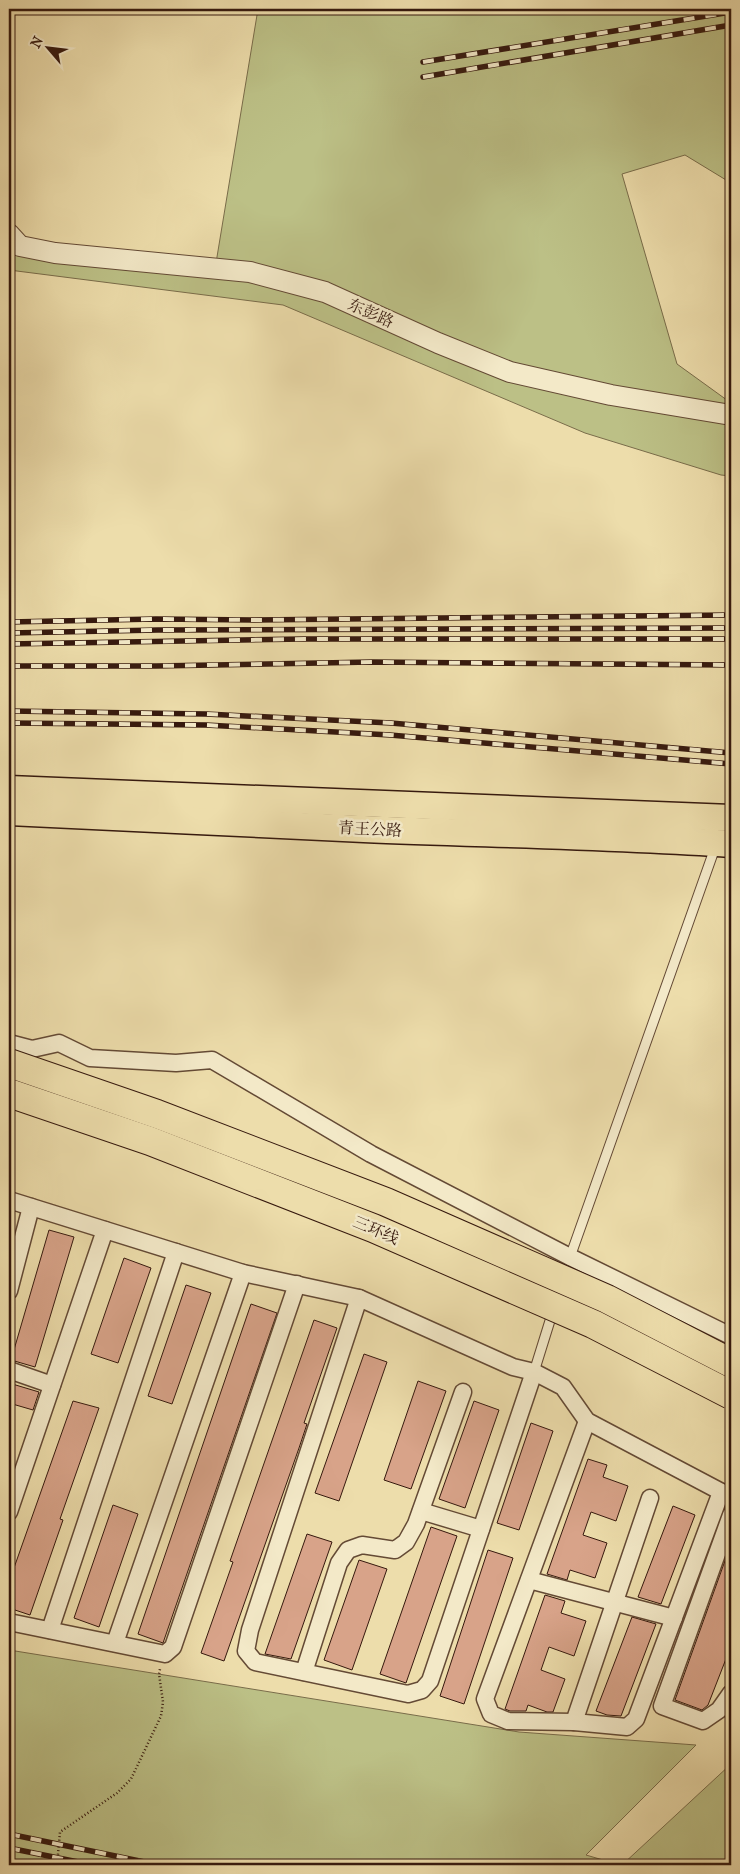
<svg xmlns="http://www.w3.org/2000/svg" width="740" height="1874" viewBox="0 0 740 1874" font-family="'IM FELL French Canon','Noto Serif SC',serif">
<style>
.green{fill:#bcc086;stroke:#796c4a}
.building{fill:#d8a389;stroke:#36190e}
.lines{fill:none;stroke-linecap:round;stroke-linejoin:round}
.service-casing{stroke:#644a35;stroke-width:11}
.minor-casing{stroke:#644a35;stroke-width:19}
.tertiary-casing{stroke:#644a35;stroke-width:22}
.primary-casing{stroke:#36190e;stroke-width:29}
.path{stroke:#36190e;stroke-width:2.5;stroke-dasharray:1 2.5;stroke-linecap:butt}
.service{stroke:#f3e9c8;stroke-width:9}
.minor{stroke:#f3e9c8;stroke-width:16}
.tertiary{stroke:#f3e9c8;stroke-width:20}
.primary{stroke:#edddab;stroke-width:26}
.rail-casing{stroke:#36190e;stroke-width:5.5}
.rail{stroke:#f3e9c8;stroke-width:4;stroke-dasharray:11;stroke-linecap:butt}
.trunk-bridge-casing{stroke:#36190e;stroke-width:30;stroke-linecap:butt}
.trunk-bridge{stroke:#edddab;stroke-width:28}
.labels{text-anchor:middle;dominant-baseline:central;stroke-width:5;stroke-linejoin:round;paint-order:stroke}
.street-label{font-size:16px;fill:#36190e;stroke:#f3e9c8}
</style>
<rect width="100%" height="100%" fill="#edddab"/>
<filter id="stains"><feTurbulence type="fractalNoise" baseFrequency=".004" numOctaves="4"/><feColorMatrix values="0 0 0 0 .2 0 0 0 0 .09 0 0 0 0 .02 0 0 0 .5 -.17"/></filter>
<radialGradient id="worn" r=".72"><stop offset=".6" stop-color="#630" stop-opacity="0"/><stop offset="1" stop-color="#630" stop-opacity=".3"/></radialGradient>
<g class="green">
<path d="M258,9H731V183L685,155L622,174L677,364L731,403V476L721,475L585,433L283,305L9,270V246L215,269Z"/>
<path d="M9,1650L519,1732L696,1745L586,1855L620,1865H9Z"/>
<path d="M731,1764V1865H622Z"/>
</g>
<g class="building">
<path d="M49,1230L74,1237L35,1367L11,1360Z"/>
<path d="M124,1258L151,1268L118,1363L91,1354Z"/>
<path d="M186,1285L211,1293L172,1404L148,1396Z"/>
<path d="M251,1304L277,1313L163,1643L138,1634Z"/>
<path d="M314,1320L337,1328L304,1423L307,1424L299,1448L224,1661L201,1653L233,1562L230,1561Z"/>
<path d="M364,1354L387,1362L339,1501L315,1493Z"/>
<path d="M418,1381L446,1391L411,1489L384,1480Z"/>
<path d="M9,1383L39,1392L33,1410L9,1403Z"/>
<path d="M73,1401L99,1408L60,1519L63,1520L30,1615L9,1608V1582Z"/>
<path d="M474,1401L499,1410L465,1508L439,1499Z"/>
<path d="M531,1423L553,1431L519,1530L497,1523Z"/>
<path d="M588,1459L607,1465L603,1477L628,1486L616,1521L591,1512L583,1535L607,1543L595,1578L570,1570L567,1580L547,1574Z"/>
<path d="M113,1505L138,1514L99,1627L74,1618Z"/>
<path d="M673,1506L695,1515L661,1604L638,1597Z"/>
<path d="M431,1527L457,1536L406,1683L380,1674Z"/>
<path d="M307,1534L332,1542L291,1659L265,1654Z"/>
<path d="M731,1544V1646L708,1705L702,1710L675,1700Z"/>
<path d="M488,1550L513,1558L464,1704L440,1696Z"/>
<path d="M359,1560L387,1569L352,1670L324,1660Z"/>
<path d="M545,1595L565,1601L561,1613L586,1621L574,1656L549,1647L541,1670L565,1679L553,1712H547L528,1705L526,1711H510L505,1709Z"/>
<path d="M632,1617L656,1624L621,1716L607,1715L596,1711Z"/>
</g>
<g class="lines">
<defs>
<g id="service">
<path d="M569,1260L716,845"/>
<path d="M534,1372L562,1282"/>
</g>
<g id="minor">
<path d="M9,1043L32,1049L59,1043L90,1058L176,1063L212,1060L371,1154L570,1257L731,1336"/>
<path d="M9,1200L243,1273L359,1298L513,1367L534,1372L563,1387L587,1421L731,1497"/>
<path d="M9,1291L31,1207"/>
<path d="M359,1298L250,1630L246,1651L255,1662L408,1694L422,1690L430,1681L534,1372"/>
<path d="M9,1370L52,1385"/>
<path d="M650,1498L574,1722L627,1727L636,1719L721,1492"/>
<path d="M421,1511L481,1529"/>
<path d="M9,1512L105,1230"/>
<path d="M731,1515L662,1706L703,1721L719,1710L731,1693"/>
<path d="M529,1580L674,1618"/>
<path d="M9,1622L165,1654L173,1647L297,1284"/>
<path d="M50,1630L176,1252"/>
<path d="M115,1643L243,1273"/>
<path d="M304,1672L339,1563L348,1550L362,1545L395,1550L406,1542L416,1524L463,1392"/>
<path d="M574,1722L508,1721L491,1714L485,1699L587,1421"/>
</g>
<path id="tertiary" d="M9,234L20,246L55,253L250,272L325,292L438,343L510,372L611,395L731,415"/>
<g id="primary">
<path d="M9,789L731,818"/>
<path d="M9,812C127,817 246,824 364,829C487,834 609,836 731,844"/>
</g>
</defs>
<use href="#service" class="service-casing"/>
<use href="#minor" class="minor-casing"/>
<use href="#tertiary" class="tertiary-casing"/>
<use href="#primary" class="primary-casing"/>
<path class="path" d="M57,1865L60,1832L117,1793L131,1779L161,1716L163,1702L159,1674L160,1669"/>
<use href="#service" class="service"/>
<use href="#minor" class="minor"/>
<use href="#tertiary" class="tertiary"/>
<use href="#primary" class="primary"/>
<defs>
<g id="rail">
<path d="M423,62L731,12"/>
<path d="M423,77L731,25"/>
<path d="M9,622L156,619L254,620L731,615"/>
<path d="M9,633L158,630L731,628"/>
<path d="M9,644L304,639H731"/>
<path d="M9,666H156L372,662L731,665"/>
<path d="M9,711L206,714L391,723L731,753"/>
<path d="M9,723L206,725L390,735L731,764"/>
<path d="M9,1834L159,1865"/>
<path d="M9,1848L93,1865"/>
</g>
</defs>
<use href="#rail" class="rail-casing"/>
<use href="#rail" class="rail"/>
<defs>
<g id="trunk-bridge">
<path d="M9,1063L157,1114L386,1202L607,1299L731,1363"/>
<path d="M9,1093L150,1141L373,1228L593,1324L731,1395"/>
</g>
</defs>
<use href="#trunk-bridge" class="trunk-bridge-casing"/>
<use href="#trunk-bridge" class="trunk-bridge"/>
</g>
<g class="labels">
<g class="street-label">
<text transform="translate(371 313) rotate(24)">东彭路</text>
<text transform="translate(370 829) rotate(3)">青王公路</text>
<text transform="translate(376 1230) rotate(23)">三环线</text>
</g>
</g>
<rect width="740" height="1874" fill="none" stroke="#edddab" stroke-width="30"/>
<rect x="10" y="10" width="720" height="1854" fill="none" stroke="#36190e" stroke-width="2.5"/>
<rect x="15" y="15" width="710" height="1844" fill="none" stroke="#36190e"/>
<g transform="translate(48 48) rotate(298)" stroke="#f3e9c8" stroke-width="4" paint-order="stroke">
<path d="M0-4L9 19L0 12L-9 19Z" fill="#36190e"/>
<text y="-8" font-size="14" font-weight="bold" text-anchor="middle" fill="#36190e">N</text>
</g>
<rect width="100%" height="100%" filter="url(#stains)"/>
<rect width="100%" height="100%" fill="url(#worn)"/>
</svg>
